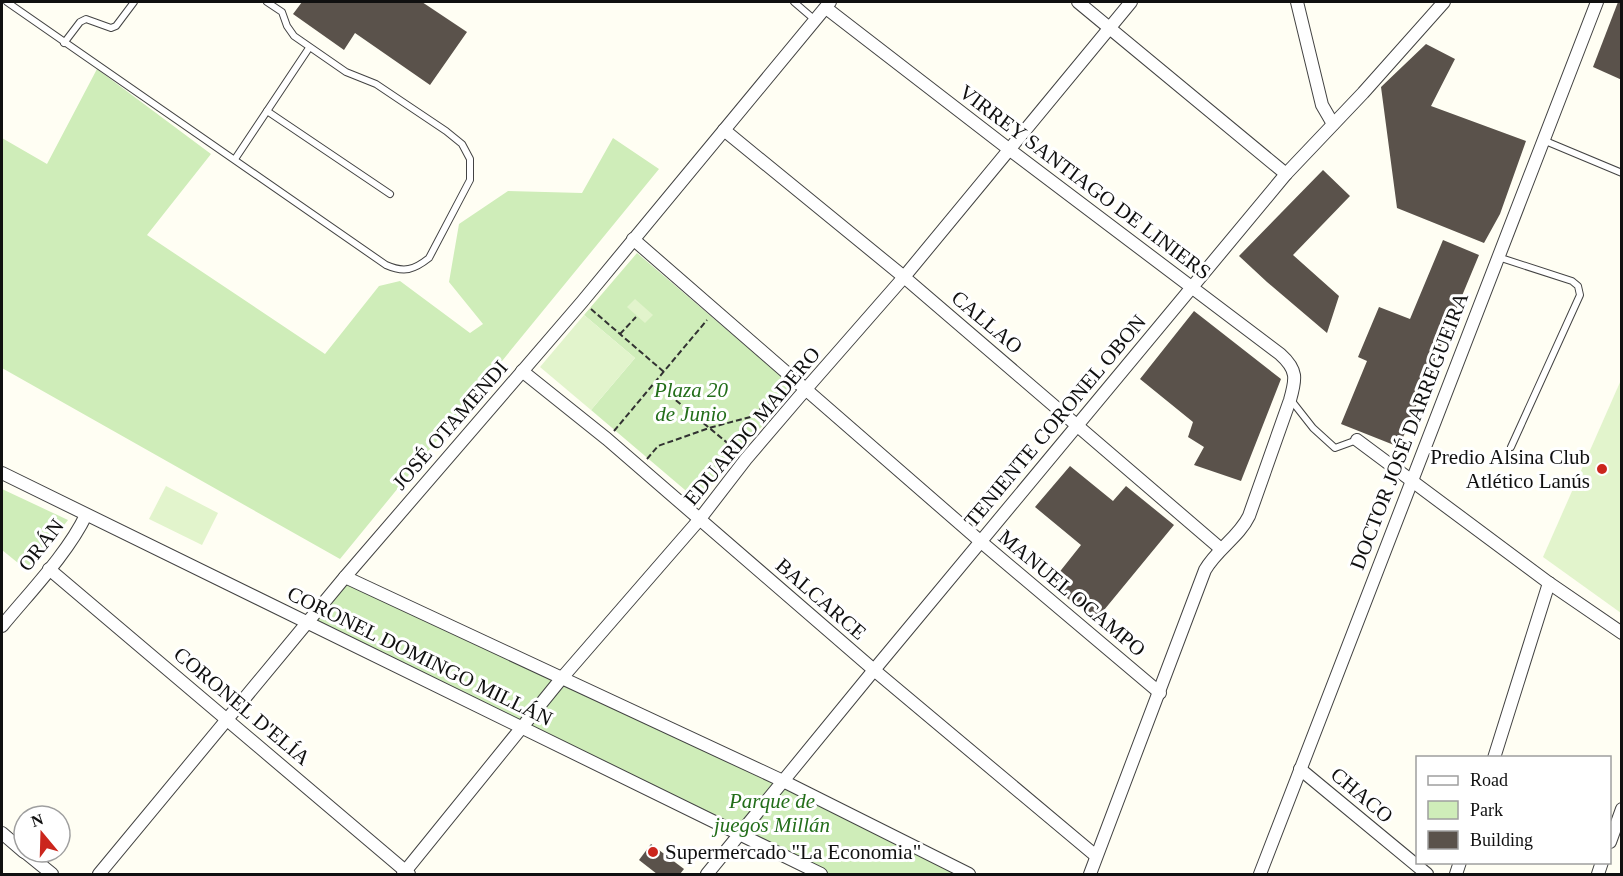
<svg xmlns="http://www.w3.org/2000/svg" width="1623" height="876" viewBox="0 0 1623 876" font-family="Georgia,serif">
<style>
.green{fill:#cfedb9}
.pitch{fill:#e2f4cc}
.building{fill:#5a524b}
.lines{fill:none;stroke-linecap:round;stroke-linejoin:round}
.service-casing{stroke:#434343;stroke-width:8}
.minor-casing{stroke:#434343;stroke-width:14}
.path{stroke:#323232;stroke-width:2;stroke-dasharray:6 3;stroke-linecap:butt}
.service{stroke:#fff;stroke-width:6}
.minor{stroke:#fff;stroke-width:12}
.poi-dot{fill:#cb261d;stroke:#fff;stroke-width:2}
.labels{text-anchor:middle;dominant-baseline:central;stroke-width:6;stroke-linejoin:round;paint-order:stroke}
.street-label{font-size:21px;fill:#101010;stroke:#fff}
.park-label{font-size:21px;font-style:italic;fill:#236e1a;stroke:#fff}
.poi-label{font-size:21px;fill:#101010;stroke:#fff;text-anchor:end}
</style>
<rect width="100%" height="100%" fill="#fffef3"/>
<g class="green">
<path d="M97,69L211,154L147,235L325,354L379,286L400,281L470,333L483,324L449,282L459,224L508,191L582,193L613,138L659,169L340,559L2,368V138L47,164Z"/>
<path d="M637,253L795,388L698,501L591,410L635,358L584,315Z"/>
<path d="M2,489L68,520L28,571L2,550Z"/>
<path d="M345,577L969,874H821L308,624Z"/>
</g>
<g class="pitch">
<path d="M635,299L653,315L645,323L627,307Z"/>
<path d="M584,315L635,358L591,410L540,367Z"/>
<path d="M1621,380L1622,613H1621L1543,557Z"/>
<path d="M166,486L218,513L202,545L149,519Z"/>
</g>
<g class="building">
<path d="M302,2H422L467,32L430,85L355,33L344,50L293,14Z"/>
<path d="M1618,2H1622V80L1593,67Z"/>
<path d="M1426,44L1455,59L1431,106L1526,141L1500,214L1484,243L1397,208L1381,87Z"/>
<path d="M1323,170L1350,196L1293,255L1339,296L1327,333L1267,282L1239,256Z"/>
<path d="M1443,240L1479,255L1399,447L1341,424L1367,361L1358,357L1379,307L1410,319Z"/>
<path d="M1194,311L1281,379L1241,481L1194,465L1204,447L1188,437L1193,422L1140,379Z"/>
<path d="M1070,466L1113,501L1126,486L1174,525L1095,621L1050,584L1081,545L1035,507Z"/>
<path d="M651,844L684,869L680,874H657L639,860Z"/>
</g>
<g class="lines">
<defs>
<g id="service">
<path d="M7,2L386,265C404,273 414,270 429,258L470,180V159L462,144L446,131L376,84L346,72L294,36L287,26L282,12L267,2"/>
<path d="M794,2L815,20"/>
<path d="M64,43L80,22L86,19L111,28L116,26L134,2"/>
<path d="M267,111L390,194"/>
<path d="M1543,140L1622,173"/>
<path d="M235,159L309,48"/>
<path d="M1498,257L1572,281L1578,286L1580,295L1511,447"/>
<path d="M1291,400L1313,428L1335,448L1357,440"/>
</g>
<g id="minor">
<path d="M1078,2L1286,174"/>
<path d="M1297,2L1322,105L1333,124"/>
<path d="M826,8L1010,150L1280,354C1298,370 1296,379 1290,400L1249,516C1239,537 1217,549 1205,570L1090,874"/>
<path d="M724,130L904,277L1221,549"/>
<path d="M633,239L980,541L1160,693"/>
<path d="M522,371L607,439L874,670L1096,856"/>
<path d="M1357,440L1549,583L1622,633"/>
<path d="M2,473L821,874"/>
<path d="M49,569L409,874"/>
<path d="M345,577L783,781L969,874"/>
<path d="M2,626C29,593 68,553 86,515"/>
<path d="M1494,758L1549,583"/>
<path d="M1300,769L1427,874"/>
<path d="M2,833L24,852"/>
<path d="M1610,842L1622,809"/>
<path d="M25,852L52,874"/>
<path d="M99,874L345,577L582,302L830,2"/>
<path d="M403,874L561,679L699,520L746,459L799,397L904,277L1131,2"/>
<path d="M707,874L874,670L1286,174L1363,93L1444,2"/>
<path d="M1260,874L1597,2"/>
<path d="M1456,874L1460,862"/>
<path d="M1598,874L1602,862"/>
</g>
</defs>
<use href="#service" class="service-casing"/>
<use href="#minor" class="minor-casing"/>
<g class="path">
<path d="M591,309L664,372"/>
<path d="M620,334L636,317"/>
<path d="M655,383L736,450"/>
<path d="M614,431L707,320"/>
<path d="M647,459L658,446L709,428L754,416L763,406L776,403"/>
</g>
<use href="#service" class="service"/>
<use href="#minor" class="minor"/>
</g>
<g class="poi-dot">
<circle cx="1602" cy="469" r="6"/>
<circle cx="653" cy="852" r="6"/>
</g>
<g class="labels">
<g class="street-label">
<text transform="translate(1085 182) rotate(37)">VIRREY SANTIAGO DE LINIERS</text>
<text transform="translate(987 322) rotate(40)">CALLAO</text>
<text transform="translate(1055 421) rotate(-50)">TENIENTE CORONEL OBON</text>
<text transform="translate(450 425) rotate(-49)">JOSÉ OTAMENDI</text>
<text transform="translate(752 426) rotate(-50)">EDUARDO MADERO</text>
<text transform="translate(1409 431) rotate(-69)">DOCTOR JOSÉ DARREGUEIRA</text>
<text transform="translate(41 545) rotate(-52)">ORÁN</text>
<text transform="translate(1072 593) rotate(40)">MANUEL OCAMPO</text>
<text transform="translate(821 599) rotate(41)">BALCARCE</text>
<text transform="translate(420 656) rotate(26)">CORONEL DOMINGO MILLÁN</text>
<text transform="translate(242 706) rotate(40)">CORONEL D'ELÍA</text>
<text transform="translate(1362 795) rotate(40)">CHACO</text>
</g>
<g class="park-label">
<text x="691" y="390">Plaza 20<tspan x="691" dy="24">de Junio</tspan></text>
<text x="772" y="801">Parque de<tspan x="772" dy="24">juegos Millán</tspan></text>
</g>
<g class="poi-label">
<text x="1590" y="457">Predio Alsina Club<tspan x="1590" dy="24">Atlético Lanús</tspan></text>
<text x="665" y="852" text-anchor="start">Supermercado "La Economia"</text>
</g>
</g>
<rect width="1623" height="876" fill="none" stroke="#101010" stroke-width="6"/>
<rect x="1416" y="756" width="195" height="108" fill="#ffffff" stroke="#9f9f9f" stroke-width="1.5"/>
<rect x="1428" y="776" width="30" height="9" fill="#ffffff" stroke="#9f9f9f" stroke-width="1.5"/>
<text x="1470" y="786" font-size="18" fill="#101010">Road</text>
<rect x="1428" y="801" width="30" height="18" fill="#cfedb9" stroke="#9f9f9f" stroke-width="1.5"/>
<text x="1470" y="816" font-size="18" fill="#101010">Park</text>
<rect x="1428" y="831" width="30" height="18" fill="#5a524b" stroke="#9f9f9f" stroke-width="1.5"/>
<text x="1470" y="846" font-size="18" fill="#101010">Building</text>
<g transform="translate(42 834) rotate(341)"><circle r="28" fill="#ffffff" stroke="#9f9f9f" stroke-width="1.5"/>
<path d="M0-4.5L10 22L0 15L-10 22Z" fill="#cb261d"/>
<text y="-9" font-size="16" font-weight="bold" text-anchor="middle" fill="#101010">N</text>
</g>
</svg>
